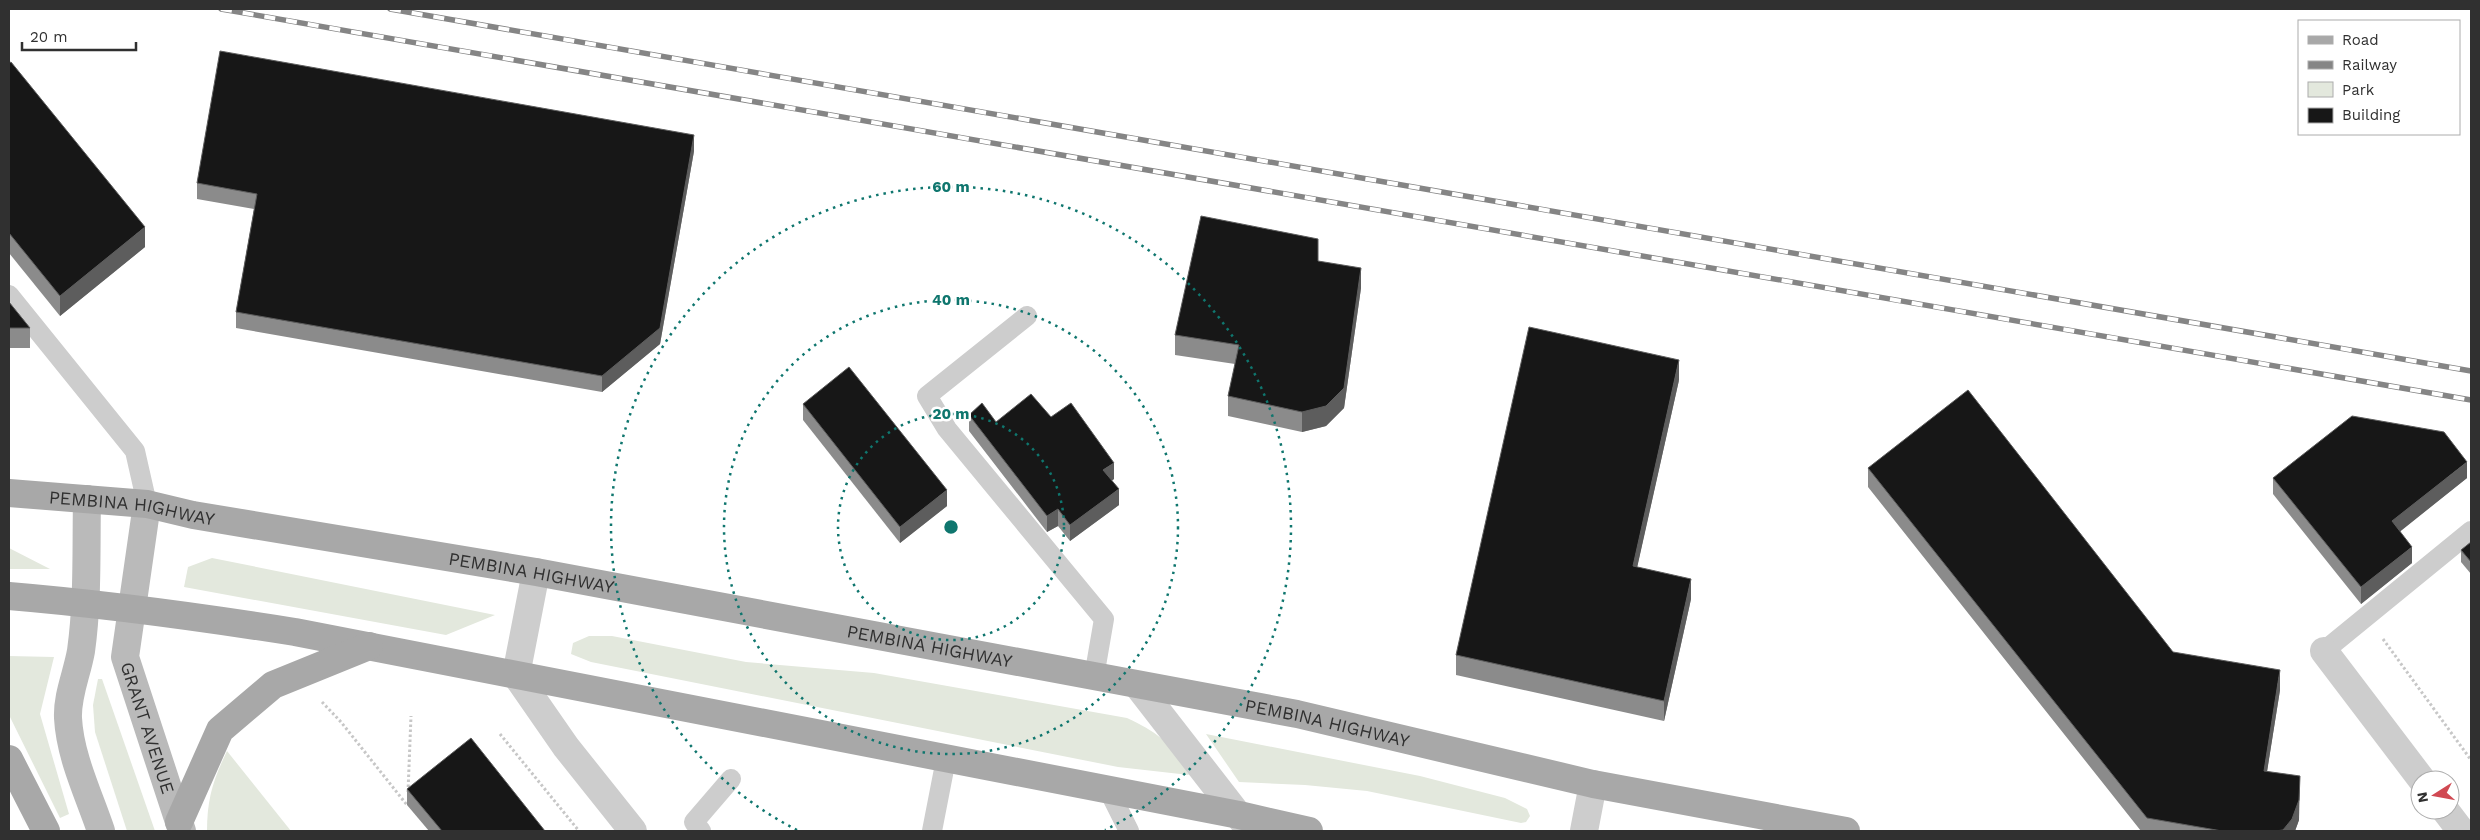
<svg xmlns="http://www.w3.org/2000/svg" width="2480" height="840" viewBox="0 0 2480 840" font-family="'Work Sans',sans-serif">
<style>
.green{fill:#e3e8dd}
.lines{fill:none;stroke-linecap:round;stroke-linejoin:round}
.path{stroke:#c7c7c7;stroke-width:3;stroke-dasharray:2.5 2.5;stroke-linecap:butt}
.service{stroke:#cdcdcd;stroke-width:20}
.minor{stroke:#cdcdcd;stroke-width:28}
.secondary{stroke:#bababa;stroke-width:28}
.primary{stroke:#a8a8a8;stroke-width:28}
.rail-casing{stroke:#858585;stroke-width:5.5}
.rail{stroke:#fff;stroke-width:4;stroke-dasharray:11;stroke-linecap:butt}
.wall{fill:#8b8b8b}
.shaded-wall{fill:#5d5d5d}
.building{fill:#171717;stroke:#5d5d5d}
.ring{fill:none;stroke:#0f766e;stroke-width:2.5;stroke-dasharray:2.5 5}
.labels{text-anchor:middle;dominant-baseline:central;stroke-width:5;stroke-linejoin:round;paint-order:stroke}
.street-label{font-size:18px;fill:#303030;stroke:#fff}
.centre{fill:#0f766e;stroke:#fff;stroke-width:2.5}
.ring-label{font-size:15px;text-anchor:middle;font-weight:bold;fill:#0f766e;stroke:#fff;stroke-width:5;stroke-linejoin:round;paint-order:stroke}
</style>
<rect width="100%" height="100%" fill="#fff"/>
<g class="green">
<path d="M9,548L50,569H9Z"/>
<path d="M212,558L495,615L446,635L184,587L188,567Z"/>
<path d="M589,636H612L746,662L874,673L1127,718C1161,734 1170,743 1189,775L1118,767L591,662L571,654L573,643Z"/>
<path d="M9,656L54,657L40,714L69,814L60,818L9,715Z"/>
<path d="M98,679H102L155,831H127L95,732L93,705Z"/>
<path d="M1206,734L1420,776L1505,798L1527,809L1530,816L1526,822L1521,823L1367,791L1305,785L1239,782Z"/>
<path d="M227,751L291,831H207C207,799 213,780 227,751Z"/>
</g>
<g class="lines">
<g class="path">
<path d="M2383,639L2471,760"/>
<path d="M322,702L341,722L407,805"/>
<path d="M500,734L579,831"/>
<path d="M408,792L411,716"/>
</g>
<g class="service">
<path d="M9,295L135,451L147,504"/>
<path d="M1027,316L927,396L947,429L1104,619L1094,677"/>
<path d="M2324,651L2471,531"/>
<path d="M1108,789L1129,831"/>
<path d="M701,831L694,822L731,779"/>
<path d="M932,831L946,759"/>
</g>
<g class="minor">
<path d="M536,572L516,675L566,747L633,831"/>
<path d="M2324,651L2422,780"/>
<path d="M1138,686L1249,829"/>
<path d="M2445,810L2461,831"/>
<path d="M1584,831L1593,784"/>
</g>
<g class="secondary">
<path d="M87,499C86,549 88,601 81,651C77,674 67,695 68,718C70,757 89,795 101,831"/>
<path id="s1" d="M147,504L125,657L182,831"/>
</g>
<g class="primary">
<path id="s2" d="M9,493L147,504L193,515L536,572L1297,714L1593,784L1846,831"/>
<path d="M9,596C105,604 200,617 295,632L1239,815L1309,831"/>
<path d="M9,759L46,831"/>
<path d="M179,822L220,730L273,685L369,646"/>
</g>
<defs>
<g id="rail">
<path d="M221,9L2471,400"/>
<path d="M390,9L2471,371"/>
</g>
</defs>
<use href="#rail" class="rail-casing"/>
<use href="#rail" class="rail"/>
</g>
<g class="wall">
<path d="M9,63L145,247L60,316L9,253Z"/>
<path d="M694,151L660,344L602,392L236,328V312L254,209L197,199V183Z"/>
<path d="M1318,261L1361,288L1344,408L1326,426L1302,432L1228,416V396L1235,364L1175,355V335Z"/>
<path d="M9,302L30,328V348H9Z"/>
<path d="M1679,380L1637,567L1691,599L1664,721L1456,675V655Z"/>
<path d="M803,404L947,506L900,543L803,420Z"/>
<path d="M969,415L996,422L1051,417L1114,479L1112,480L1119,505L1070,541L1058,526L1047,532L969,431Z"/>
<path d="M1868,468L2173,652L2280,690L2267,771L2299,820L2295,831H2141L1868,487Z"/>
<path d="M2273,478H2467L2400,531L2412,563L2361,604L2273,494Z"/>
<path d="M2471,542V574L2461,562V550Z"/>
<path d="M407,789L545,831H429L407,805Z"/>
</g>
<g class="shaded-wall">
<path d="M694,135V151L660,344L602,392V376Z"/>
<path d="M145,227V247L60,316V296Z"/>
<path d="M1361,268V288L1344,408L1326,426L1302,432V412Z"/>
<path d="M1679,360V380L1633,586V566Z"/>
<path d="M2467,462V478L2392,538V521Z"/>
<path d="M1114,463V479L1103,487V470Z"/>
<path d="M1119,489V505L1070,541V525Z"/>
<path d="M947,490V506L900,543V527Z"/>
<path d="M1058,509V526L1047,532V516Z"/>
<path d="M2412,547V563L2361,604V587Z"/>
<path d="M1691,579V599L1664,721V701Z"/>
<path d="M2280,670V690L2264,791V771Z"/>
<path d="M2300,776L2299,820L2295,831H2283Z"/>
</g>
<g class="building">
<path d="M220,51L694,135L660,328L602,376L236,312L257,194L197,183Z"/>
<path d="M11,62L145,227L60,296L9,233V63Z"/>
<path d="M1201,216L1318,239V261L1361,268L1344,388L1326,406L1302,412L1228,396L1239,345L1175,335Z"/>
<path d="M9,302L30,328H9Z"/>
<path d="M1529,327L1679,360L1633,566L1691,579L1664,701L1456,655Z"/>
<path d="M849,367L947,490L900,527L803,404Z"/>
<path d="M1968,390L2173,652L2280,670L2264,771L2300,776L2299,800L2292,819L2283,830L2275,831H2222L2147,818L1868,468Z"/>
<path d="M1031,394L1051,417L1071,403L1114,463L1103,470L1119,489L1070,525L1058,509L1047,516L969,415L982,403L996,422Z"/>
<path d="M2352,416L2444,432L2467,462L2392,521L2412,547L2361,587L2273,478Z"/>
<path d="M2471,542V562L2461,550Z"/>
<path d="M471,738L545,831H442L407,789Z"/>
</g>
<g class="ring">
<circle cx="951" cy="527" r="113"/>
<circle cx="951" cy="527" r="227"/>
<path d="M797 830A340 340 0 1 1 1105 830"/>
</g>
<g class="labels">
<g class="street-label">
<text stroke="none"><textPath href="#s2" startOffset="124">PEMBINA HIGHWAY</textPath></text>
<text stroke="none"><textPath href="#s2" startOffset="529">PEMBINA HIGHWAY</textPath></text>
<text stroke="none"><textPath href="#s2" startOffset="934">PEMBINA HIGHWAY</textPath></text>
<text stroke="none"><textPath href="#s2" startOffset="1339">PEMBINA HIGHWAY</textPath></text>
<text stroke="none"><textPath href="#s1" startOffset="229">GRANT AVENUE</textPath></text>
</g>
</g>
<circle cx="951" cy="527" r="8" class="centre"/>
<g class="ring-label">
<text x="951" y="192">60 m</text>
<text x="951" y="305">40 m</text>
<text x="951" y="419">20 m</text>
</g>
<rect width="2480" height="840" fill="none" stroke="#303030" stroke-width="20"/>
<rect x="2298" y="20" width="162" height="115" fill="#ffffff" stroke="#acacac"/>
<rect x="2308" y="36" width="25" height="8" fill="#a8a8a8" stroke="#acacac"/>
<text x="2342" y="45" font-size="15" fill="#303030">Road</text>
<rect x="2308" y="61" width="25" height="8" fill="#858585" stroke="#acacac"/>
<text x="2342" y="70" font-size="15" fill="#303030">Railway</text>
<rect x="2308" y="82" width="25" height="15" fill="#e3e8dd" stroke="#acacac"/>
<text x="2342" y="95" font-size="15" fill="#303030">Park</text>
<rect x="2308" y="108" width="25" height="15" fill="#171717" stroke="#acacac"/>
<text x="2342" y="120" font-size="15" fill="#303030">Building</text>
<g transform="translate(2435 795) rotate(259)"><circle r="24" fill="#ffffff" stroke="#acacac"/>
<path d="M0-4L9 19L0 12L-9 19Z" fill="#d04952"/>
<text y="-8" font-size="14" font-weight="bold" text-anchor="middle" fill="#303030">N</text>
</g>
<path d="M22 42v8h114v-8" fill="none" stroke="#303030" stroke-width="2.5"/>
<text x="30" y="42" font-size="15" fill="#303030" stroke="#ffffff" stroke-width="4" paint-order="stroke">20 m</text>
</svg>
